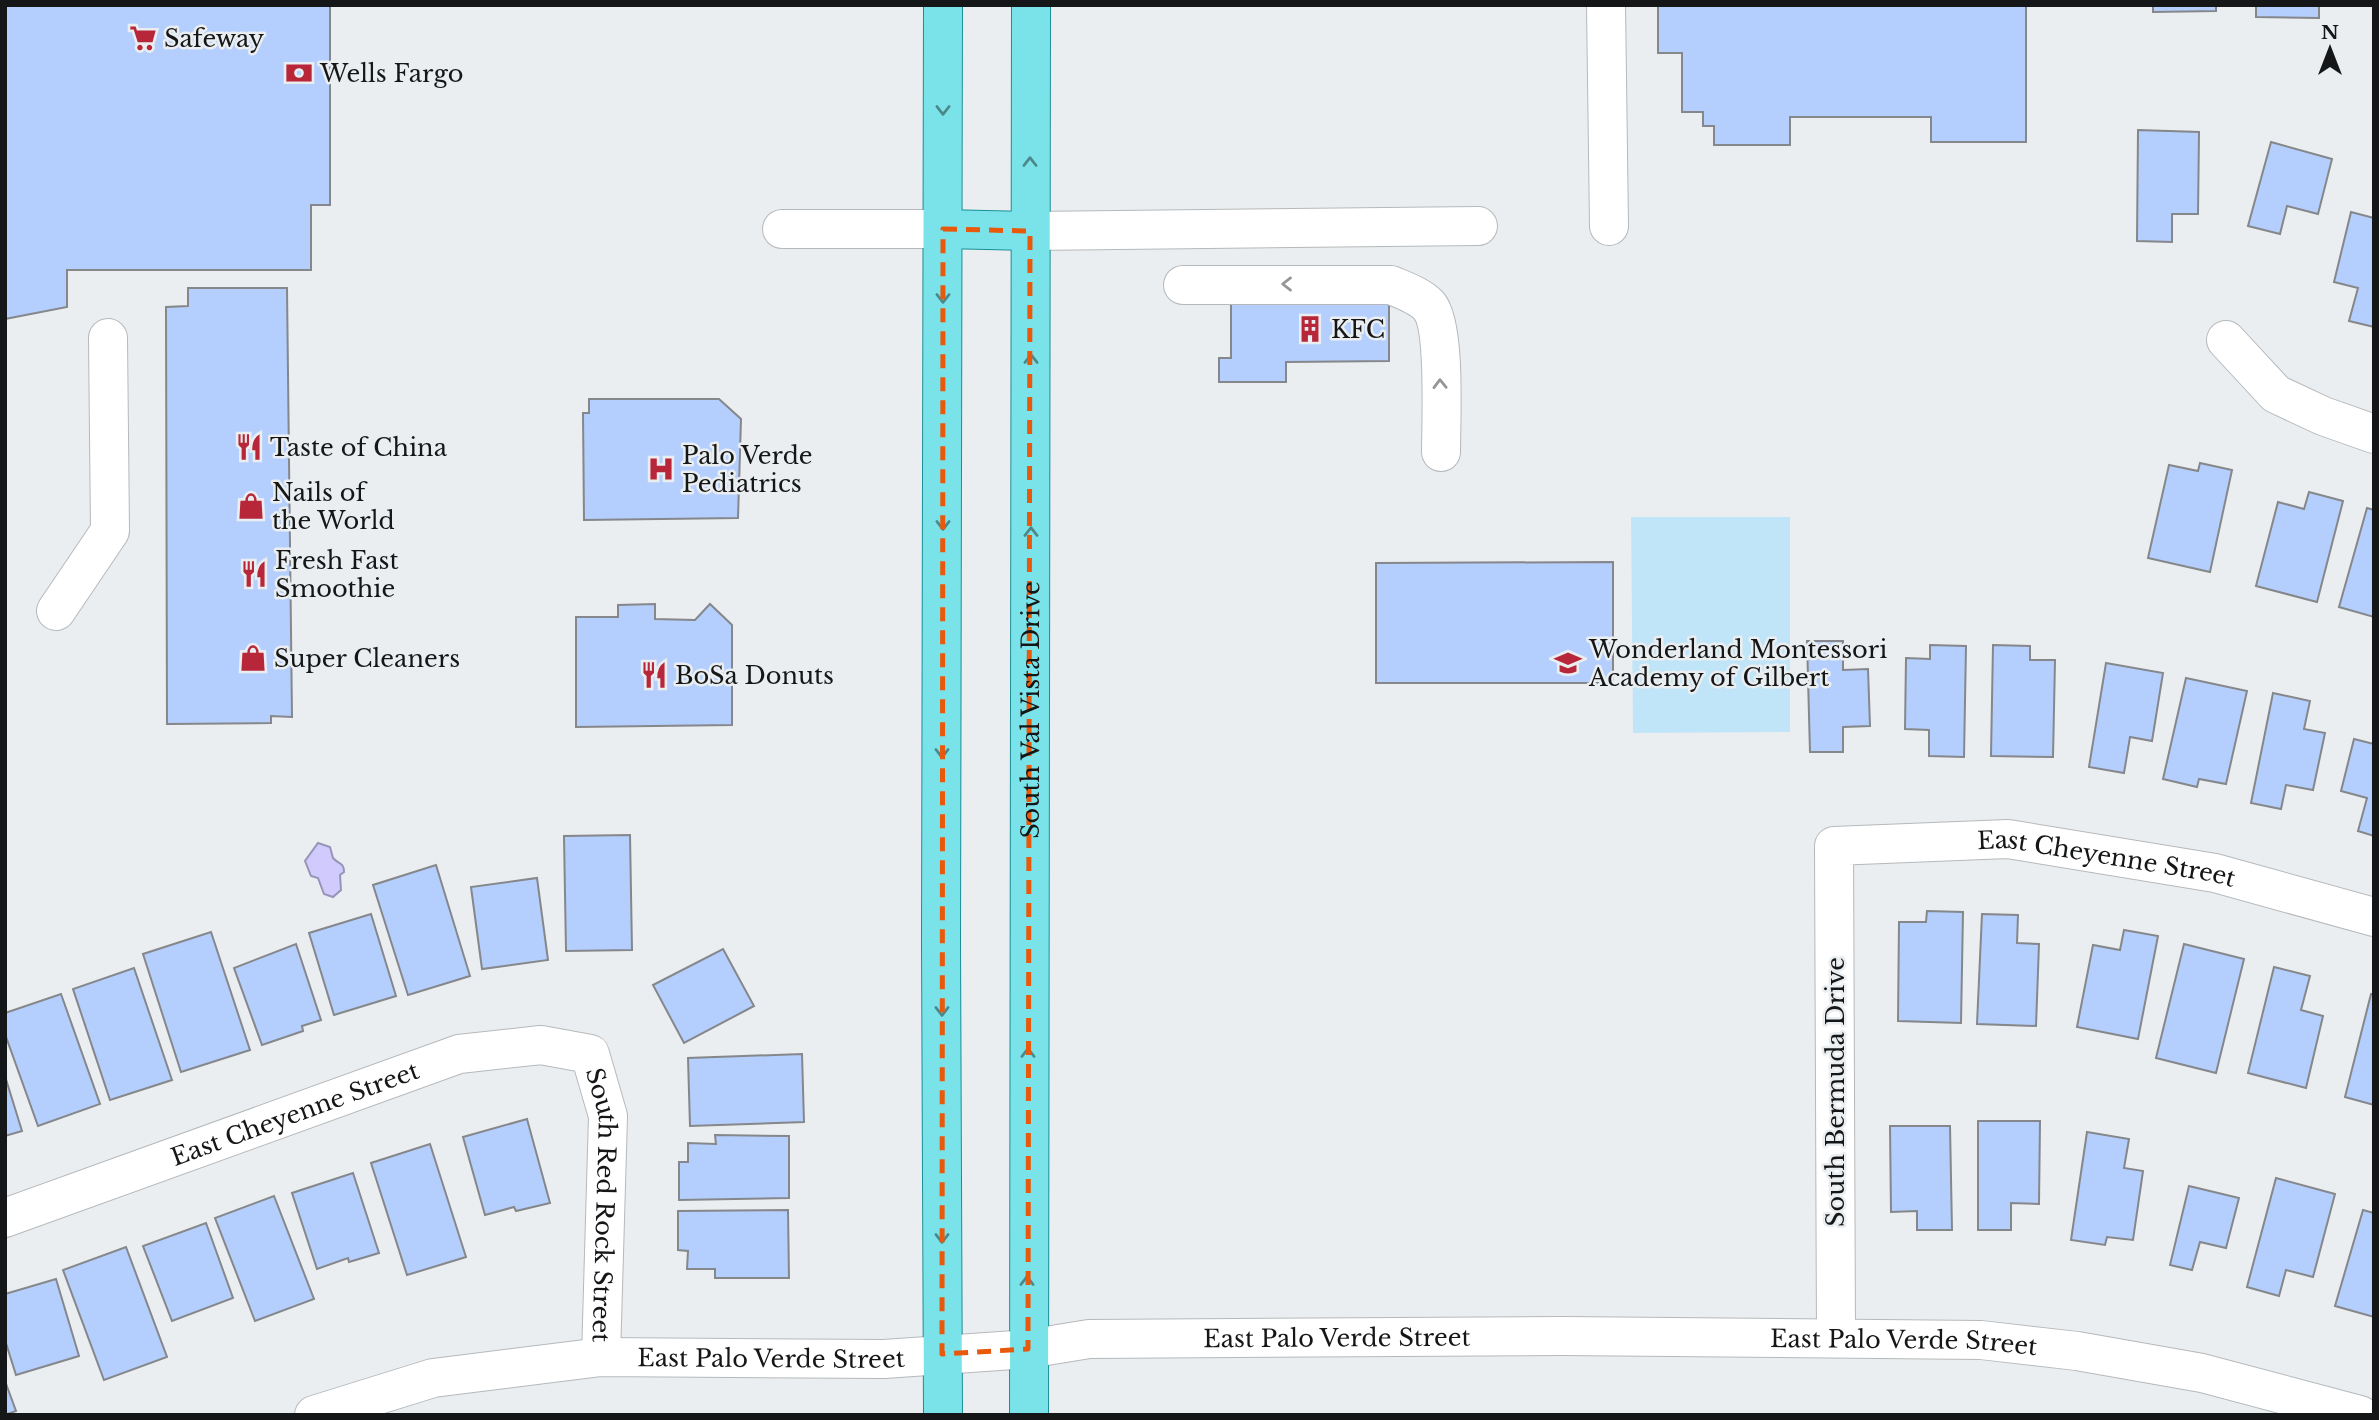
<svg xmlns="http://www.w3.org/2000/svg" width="2379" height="1420" viewBox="0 0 2379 1420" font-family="'Libre Baskerville',serif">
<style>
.green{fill:#c1e5f8}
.water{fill:#d0cafd;stroke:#9894b8;stroke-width:2}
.building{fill:#b4cffe;stroke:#85878a;stroke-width:2}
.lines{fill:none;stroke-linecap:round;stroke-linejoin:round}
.minor-casing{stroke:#b6b9bb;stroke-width:40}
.major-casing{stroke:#1c8f96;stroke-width:40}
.minor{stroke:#fff;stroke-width:38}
.major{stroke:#79e3e9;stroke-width:38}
.oneway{stroke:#4c878a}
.oneway2{stroke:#969697}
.marked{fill:none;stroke:#e8590c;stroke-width:5;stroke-dasharray:14 9;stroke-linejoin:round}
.labels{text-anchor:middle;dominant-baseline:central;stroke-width:5;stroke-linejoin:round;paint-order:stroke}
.poi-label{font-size:24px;fill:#151617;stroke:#eaeef0;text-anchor:start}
.street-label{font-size:24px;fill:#151617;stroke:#eaeef0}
</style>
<rect width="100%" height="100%" fill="#eaeef0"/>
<path class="green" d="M1631,517H1790V732L1633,733Z"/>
<path class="water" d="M318,843L330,847L333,858C338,864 344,862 344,872L340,875L341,890L333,897L324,894L318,878L311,876L305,861Z"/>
<g class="building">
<path d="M5,5H330V205H311V270H67V307L5,319Z"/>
<path d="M1658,5H2026V142H1931V117H1790V145H1714V126H1703V112H1682V53H1658Z"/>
<path d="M2153,5H2216V11L2153,12Z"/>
<path d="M2256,5H2319V18L2256,17Z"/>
<path d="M2138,130L2199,132L2198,214H2172V242L2137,241Z"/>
<path d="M2271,142L2332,159L2318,214L2287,206L2280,234L2248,226Z"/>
<path d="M2351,212L2374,218V327L2349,321L2358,288L2334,282Z"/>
<path d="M188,288H287L292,717L271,716V723L167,724L166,307L188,306Z"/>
<path d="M1231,300H1389V361L1286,362V382H1219V358H1231Z"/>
<path d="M589,399H719L741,419L738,518L584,520L583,413H589Z"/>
<path d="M2200,463L2232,470L2210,572L2148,558L2169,465L2198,471Z"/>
<path d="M2309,492L2343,501L2317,602L2256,586L2278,502L2304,509Z"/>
<path d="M2367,508L2374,510V617L2339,607Z"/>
<path d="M1613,562V683H1376V563Z"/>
<path d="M655,604V619L695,620L710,604L732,625V725L576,727V617H618V605Z"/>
<path d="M1807,641H1843V670L1868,669L1870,726L1843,727V752H1810Z"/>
<path d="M1930,645L1966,646L1964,757L1929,756V730L1905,729L1906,658L1930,659Z"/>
<path d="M1993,645L2030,646V660H2055L2053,757L1991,756Z"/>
<path d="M2106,663L2163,673L2152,741L2130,737L2124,773L2089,767Z"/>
<path d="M2186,678L2247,691L2226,784L2199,779L2197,787L2163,779Z"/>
<path d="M2273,693L2310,701L2304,729L2325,733L2313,790L2286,785L2281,809L2251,803Z"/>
<path d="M2354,739L2374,744V836L2358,831L2367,798L2341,791Z"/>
<path d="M630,835L632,950L566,951L564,836Z"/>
<path d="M436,865L470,976L408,995L373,885Z"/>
<path d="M537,878L548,960L482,969L471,887Z"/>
<path d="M1927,911L1963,912L1961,1023L1898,1021L1899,922H1926Z"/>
<path d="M371,914L396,996L334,1015L309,933Z"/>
<path d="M1982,914L2018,915L2017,943L2039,944L2036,1026L1977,1024Z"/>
<path d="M2124,930L2158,936L2138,1039L2077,1027L2093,945L2120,950Z"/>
<path d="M211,932L250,1050L181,1072L143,954Z"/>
<path d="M296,944L321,1020L302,1026L303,1031L262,1045L234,968Z"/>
<path d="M2184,944L2244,959L2216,1073L2156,1058Z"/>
<path d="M723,949L754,1006L684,1043L653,985Z"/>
<path d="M2274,967L2310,976L2301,1010L2323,1016L2306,1088L2248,1073Z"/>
<path d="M134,968L172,1080L110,1100L73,989Z"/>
<path d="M61,994L100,1104L38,1126L5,1034V1013Z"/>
<path d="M2371,994L2374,995V1105L2345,1097Z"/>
<path d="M802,1054L804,1122L690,1126L688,1058Z"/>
<path d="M5,1076L22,1131L5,1136Z"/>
<path d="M527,1119L550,1203L516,1211L514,1207L485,1215L463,1137Z"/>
<path d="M1978,1121H2040L2039,1204L2011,1203V1230H1978Z"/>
<path d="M1890,1126H1950L1952,1230H1917V1211L1891,1212Z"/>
<path d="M2087,1132L2129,1139L2124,1168L2143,1171L2133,1240L2107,1237L2105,1245L2071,1240Z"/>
<path d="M715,1135L789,1136V1198L679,1200V1162H688V1143L716,1144Z"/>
<path d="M430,1144L466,1257L407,1275L371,1163Z"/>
<path d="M353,1173L379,1253L349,1262L348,1258L317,1269L292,1193Z"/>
<path d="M2276,1178L2335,1194L2313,1277L2286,1270L2279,1296L2247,1287Z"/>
<path d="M2189,1186L2239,1198L2226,1248L2200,1242L2192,1270L2170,1265Z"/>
<path d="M274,1196L314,1299L255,1321L215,1218Z"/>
<path d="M788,1210L789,1278H715V1269H687L688,1251L678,1250V1211Z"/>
<path d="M2363,1210L2374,1213V1317L2335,1306Z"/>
<path d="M206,1223L233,1298L172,1321L143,1246Z"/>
<path d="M126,1247L167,1357L104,1380L63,1270Z"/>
<path d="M56,1279L79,1356L16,1375L5,1340V1294Z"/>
<path d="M5,1381L16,1411L5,1415Z"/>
</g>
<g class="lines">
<defs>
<g id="minor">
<path d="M1606,5L1609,226"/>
<path d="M782,229H943"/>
<path d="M1030,231L1478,226"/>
<path d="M1183,285H1391C1403,290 1420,296 1429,306C1446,326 1441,423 1441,452"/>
<path d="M2226,340L2276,394L2323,416L2374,434"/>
<path d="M56,611L110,531L108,338"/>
<path id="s1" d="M5,1218L459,1054L541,1045L590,1054L608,1116L601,1357"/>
<path id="s2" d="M1836,1337L1834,846L2008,839L2215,873L2374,917"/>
<path id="s3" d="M314,1415L433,1378L601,1357L884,1359L1028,1349L1089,1339L1563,1336L1981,1340L2077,1351L2202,1373L2360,1415"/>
</g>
<g id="major">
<path d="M943,229L1030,231"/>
<path d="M943,1415L941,942L943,5"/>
<path id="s4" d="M1029,1415L1031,5"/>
</g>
</defs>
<use href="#minor" class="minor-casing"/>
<use href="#major" class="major-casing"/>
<use href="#minor" class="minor"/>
<use href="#major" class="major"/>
</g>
<defs><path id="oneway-chevron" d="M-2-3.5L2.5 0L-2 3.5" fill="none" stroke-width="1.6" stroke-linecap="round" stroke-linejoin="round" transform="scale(1.75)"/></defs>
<g class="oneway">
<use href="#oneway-chevron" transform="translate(943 110) rotate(90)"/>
<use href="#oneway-chevron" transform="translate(1030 162) rotate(-90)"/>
<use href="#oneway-chevron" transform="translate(943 298) rotate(90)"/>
<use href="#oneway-chevron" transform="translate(1031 359) rotate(-90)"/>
<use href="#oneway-chevron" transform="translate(943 525) rotate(90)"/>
<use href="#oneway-chevron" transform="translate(1031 532) rotate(-90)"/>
<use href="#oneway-chevron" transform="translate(942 753) rotate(90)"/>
<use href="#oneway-chevron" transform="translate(942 1011) rotate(90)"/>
<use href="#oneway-chevron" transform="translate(1028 1053) rotate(-90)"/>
<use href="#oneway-chevron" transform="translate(942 1238) rotate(90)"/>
<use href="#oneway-chevron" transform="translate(1027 1281) rotate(-90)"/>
</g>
<g class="oneway2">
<use href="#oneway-chevron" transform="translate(1287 284) rotate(180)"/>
<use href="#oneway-chevron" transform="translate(1440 384) rotate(-91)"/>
</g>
<path class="marked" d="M943,229L1030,231L1028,1349L942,1354Z"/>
<defs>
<symbol id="supermarket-bare" viewBox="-9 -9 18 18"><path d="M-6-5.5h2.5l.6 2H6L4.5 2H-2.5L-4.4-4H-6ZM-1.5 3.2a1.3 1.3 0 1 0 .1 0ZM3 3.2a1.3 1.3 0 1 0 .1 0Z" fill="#b82739" stroke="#eaeef0" stroke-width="2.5" paint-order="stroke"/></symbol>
<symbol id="bank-bare" viewBox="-9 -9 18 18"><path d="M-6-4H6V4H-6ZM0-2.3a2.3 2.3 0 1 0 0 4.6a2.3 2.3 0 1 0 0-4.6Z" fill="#b82739" stroke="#eaeef0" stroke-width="2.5" paint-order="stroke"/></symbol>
<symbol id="building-bare" viewBox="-9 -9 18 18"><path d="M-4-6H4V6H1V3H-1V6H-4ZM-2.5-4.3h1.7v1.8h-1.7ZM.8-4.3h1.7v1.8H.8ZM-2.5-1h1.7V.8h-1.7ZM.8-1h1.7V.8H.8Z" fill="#b82739" stroke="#eaeef0" stroke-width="2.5" paint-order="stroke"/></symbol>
<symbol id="restaurant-bare" viewBox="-9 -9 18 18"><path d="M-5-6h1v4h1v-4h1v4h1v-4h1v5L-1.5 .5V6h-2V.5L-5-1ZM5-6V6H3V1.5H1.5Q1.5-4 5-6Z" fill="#b82739" stroke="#eaeef0" stroke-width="2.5" paint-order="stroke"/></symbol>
<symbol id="hospital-bare" viewBox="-9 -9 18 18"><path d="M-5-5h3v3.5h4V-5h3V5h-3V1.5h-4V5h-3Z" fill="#b82739" stroke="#eaeef0" stroke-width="2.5" paint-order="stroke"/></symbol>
<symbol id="shop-bare" viewBox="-9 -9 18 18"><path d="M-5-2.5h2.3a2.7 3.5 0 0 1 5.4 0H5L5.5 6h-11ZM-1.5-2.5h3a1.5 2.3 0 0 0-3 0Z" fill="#b82739" stroke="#eaeef0" stroke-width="2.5" paint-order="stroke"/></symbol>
<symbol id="school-bare" viewBox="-9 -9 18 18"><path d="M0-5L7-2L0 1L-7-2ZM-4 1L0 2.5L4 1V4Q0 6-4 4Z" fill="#b82739" stroke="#eaeef0" stroke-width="2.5" paint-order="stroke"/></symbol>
</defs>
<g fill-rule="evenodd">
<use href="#supermarket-bare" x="124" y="19" width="38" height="38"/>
<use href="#bank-bare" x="280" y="54" width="38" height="38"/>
<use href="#building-bare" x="1291" y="310" width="38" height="38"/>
<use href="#restaurant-bare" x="230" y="428" width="38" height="38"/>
<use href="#hospital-bare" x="642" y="450" width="38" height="38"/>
<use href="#shop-bare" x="232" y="487" width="38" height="38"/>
<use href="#restaurant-bare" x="235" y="555" width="38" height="38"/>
<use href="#shop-bare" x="234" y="639" width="38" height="38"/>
<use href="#school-bare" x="1549" y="644" width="38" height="38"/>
<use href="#restaurant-bare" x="635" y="656" width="38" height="38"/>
</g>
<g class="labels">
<g class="poi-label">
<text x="164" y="38">Safeway</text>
<text x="320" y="73">Wells Fargo</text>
<text x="1331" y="329">KFC</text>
<text x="270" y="447">Taste of China</text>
<text x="682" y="455">Palo Verde<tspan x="682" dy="28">Pediatrics</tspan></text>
<text x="272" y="492">Nails of<tspan x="272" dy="28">the World</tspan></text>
<text x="275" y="560">Fresh Fast<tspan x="275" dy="28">Smoothie</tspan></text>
<text x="1589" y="649">Wonderland Montessori<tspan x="1589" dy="28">Academy of Gilbert</tspan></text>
<text x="274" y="658">Super Cleaners</text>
<text x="675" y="675">BoSa Donuts</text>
</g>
<g class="street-label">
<text stroke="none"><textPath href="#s4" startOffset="705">South Val Vista Drive</textPath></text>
<text stroke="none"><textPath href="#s2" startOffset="765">East Cheyenne Street</textPath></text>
<text transform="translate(1835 1092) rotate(-90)">South Bermuda Drive</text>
<text stroke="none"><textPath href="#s1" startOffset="308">East Cheyenne Street</textPath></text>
<text stroke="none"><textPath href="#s1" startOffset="768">South Red Rock Street</textPath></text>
<text stroke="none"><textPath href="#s3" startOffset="1031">East Palo Verde Street</textPath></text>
<text stroke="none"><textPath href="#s3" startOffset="1598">East Palo Verde Street</textPath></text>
<text stroke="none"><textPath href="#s3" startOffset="464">East Palo Verde Street</textPath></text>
</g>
</g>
<rect width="2379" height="1420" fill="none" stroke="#151617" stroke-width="14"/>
<g transform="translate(2330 49)" stroke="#eaeef0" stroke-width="5" paint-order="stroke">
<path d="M0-5L12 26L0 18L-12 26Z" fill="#151617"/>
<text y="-10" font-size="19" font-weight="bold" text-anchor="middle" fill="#151617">N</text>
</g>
</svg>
